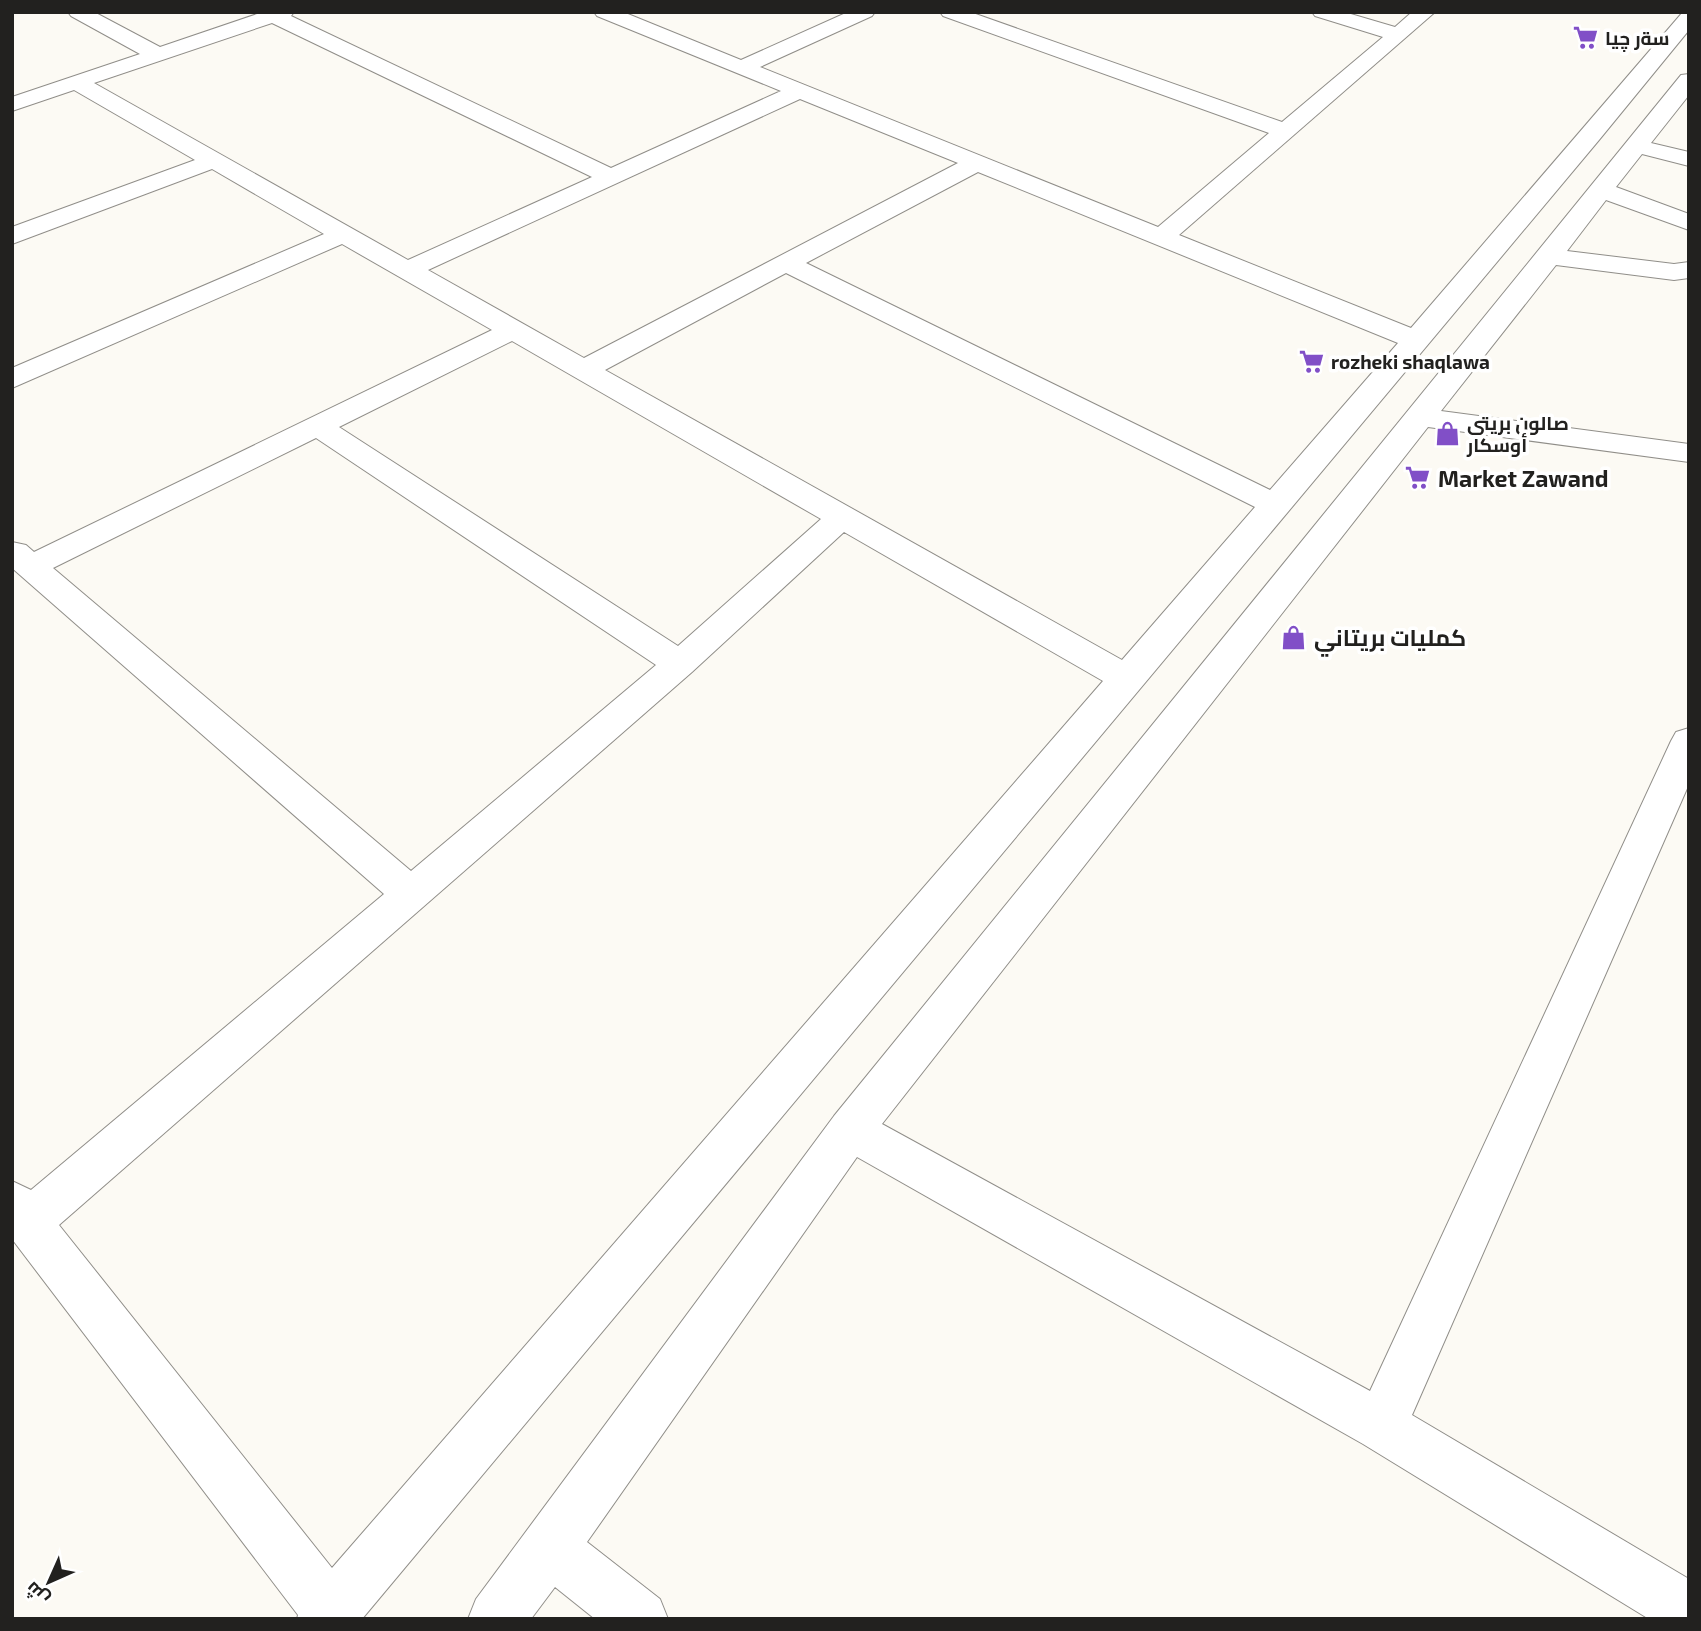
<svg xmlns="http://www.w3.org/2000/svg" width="1701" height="1631" viewBox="0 0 1701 1631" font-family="'Exo 2',Cairo,sans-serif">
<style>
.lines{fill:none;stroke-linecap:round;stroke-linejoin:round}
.minor-casing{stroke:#908e89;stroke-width:2}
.minor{fill:#fff;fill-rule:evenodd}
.labels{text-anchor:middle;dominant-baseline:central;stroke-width:7;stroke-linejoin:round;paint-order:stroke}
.far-poi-label{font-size:19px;font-weight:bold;fill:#22211f;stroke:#fff;text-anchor:start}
.poi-label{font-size:23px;font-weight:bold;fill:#22211f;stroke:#fff;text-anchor:start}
</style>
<rect width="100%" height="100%" fill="#fcfaf4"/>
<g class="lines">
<defs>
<g id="minor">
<path d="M68,12H94L160,47L263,12H294L291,16L611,168L781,91L597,16L594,12H623L741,60L848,12H875L872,16L760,67L1158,227L1269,133L943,16L940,12H970L1282,122L1383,37L1315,16L1312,12H1344L1395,27L1412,12H1435L1179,235L1411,328L1682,13L1689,12V30L1599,140L362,1619H297L298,1615L12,1239V1181L31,1190L384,894L12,568V542L26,545L34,552L492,330L342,244L12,388V368L324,234L212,169L12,244V227L195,160L74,90L12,111V97L140,54L71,16ZM272,23L592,177L408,260L94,83ZM800,99L958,163L584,358L428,270ZM978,172L1398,343L1270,490L806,263ZM786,273L1255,507L1122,660L605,370ZM512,341L821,519L678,646L339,427ZM316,438L656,665L411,871L53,568ZM844,532L1103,681L332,1568L59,1225L692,672Z"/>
<path d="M1689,74V95L1651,143L1689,152V166L1642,154L1616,187L1689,214V230L1606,200L1567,251L1674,264L1689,262V278L1674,280L1556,265L1441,411L1689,444V462L1428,427L882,1124L1370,1391L1671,741L1676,732L1689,728V784L1412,1415L1689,1579V1619H1649L1363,1444L857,1157L587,1542L660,1599L668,1619H595L555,1587L531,1619H468L476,1599L834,1116L1681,75Z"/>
</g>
</defs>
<use href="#minor" class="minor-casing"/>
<use href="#minor" class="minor"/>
</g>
<defs>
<symbol id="supermarket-bare" viewBox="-9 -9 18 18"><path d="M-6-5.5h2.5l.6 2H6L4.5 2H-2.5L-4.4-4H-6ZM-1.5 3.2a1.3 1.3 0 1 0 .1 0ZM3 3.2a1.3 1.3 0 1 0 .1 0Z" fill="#814fc7" stroke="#fff" stroke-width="2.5" paint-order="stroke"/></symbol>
<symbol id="shop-bare" viewBox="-9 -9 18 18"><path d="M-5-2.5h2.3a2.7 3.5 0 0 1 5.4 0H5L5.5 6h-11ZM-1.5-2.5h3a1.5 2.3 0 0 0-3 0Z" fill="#814fc7" stroke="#fff" stroke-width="2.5" paint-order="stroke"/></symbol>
</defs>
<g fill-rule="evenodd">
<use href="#supermarket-bare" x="1568" y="20" width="35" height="35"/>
<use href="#supermarket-bare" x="1294" y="344" width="35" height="35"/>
<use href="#shop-bare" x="1430" y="416" width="35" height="35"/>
<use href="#supermarket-bare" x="1400" y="460" width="35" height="35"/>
<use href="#shop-bare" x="1276" y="620" width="35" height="35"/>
</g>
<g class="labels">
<g class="far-poi-label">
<text x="1605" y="37">سةر چيا</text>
<text x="1331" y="361">rozheki shaqlawa</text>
<text x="1467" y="422">صالون بريتي<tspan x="1467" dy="22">أوسكار</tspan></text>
</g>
<g class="poi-label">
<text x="1438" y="478">Market Zawand</text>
<text x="1314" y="637">كمليات بريتاني</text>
</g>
</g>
<rect width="1701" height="1631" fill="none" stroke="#22211f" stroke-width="28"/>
<g transform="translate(49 1582) rotate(225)" stroke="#ffffff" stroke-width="5" paint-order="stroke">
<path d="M0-5L12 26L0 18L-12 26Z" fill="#22211f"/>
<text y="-10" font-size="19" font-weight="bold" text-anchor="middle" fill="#22211f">ش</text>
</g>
</svg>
